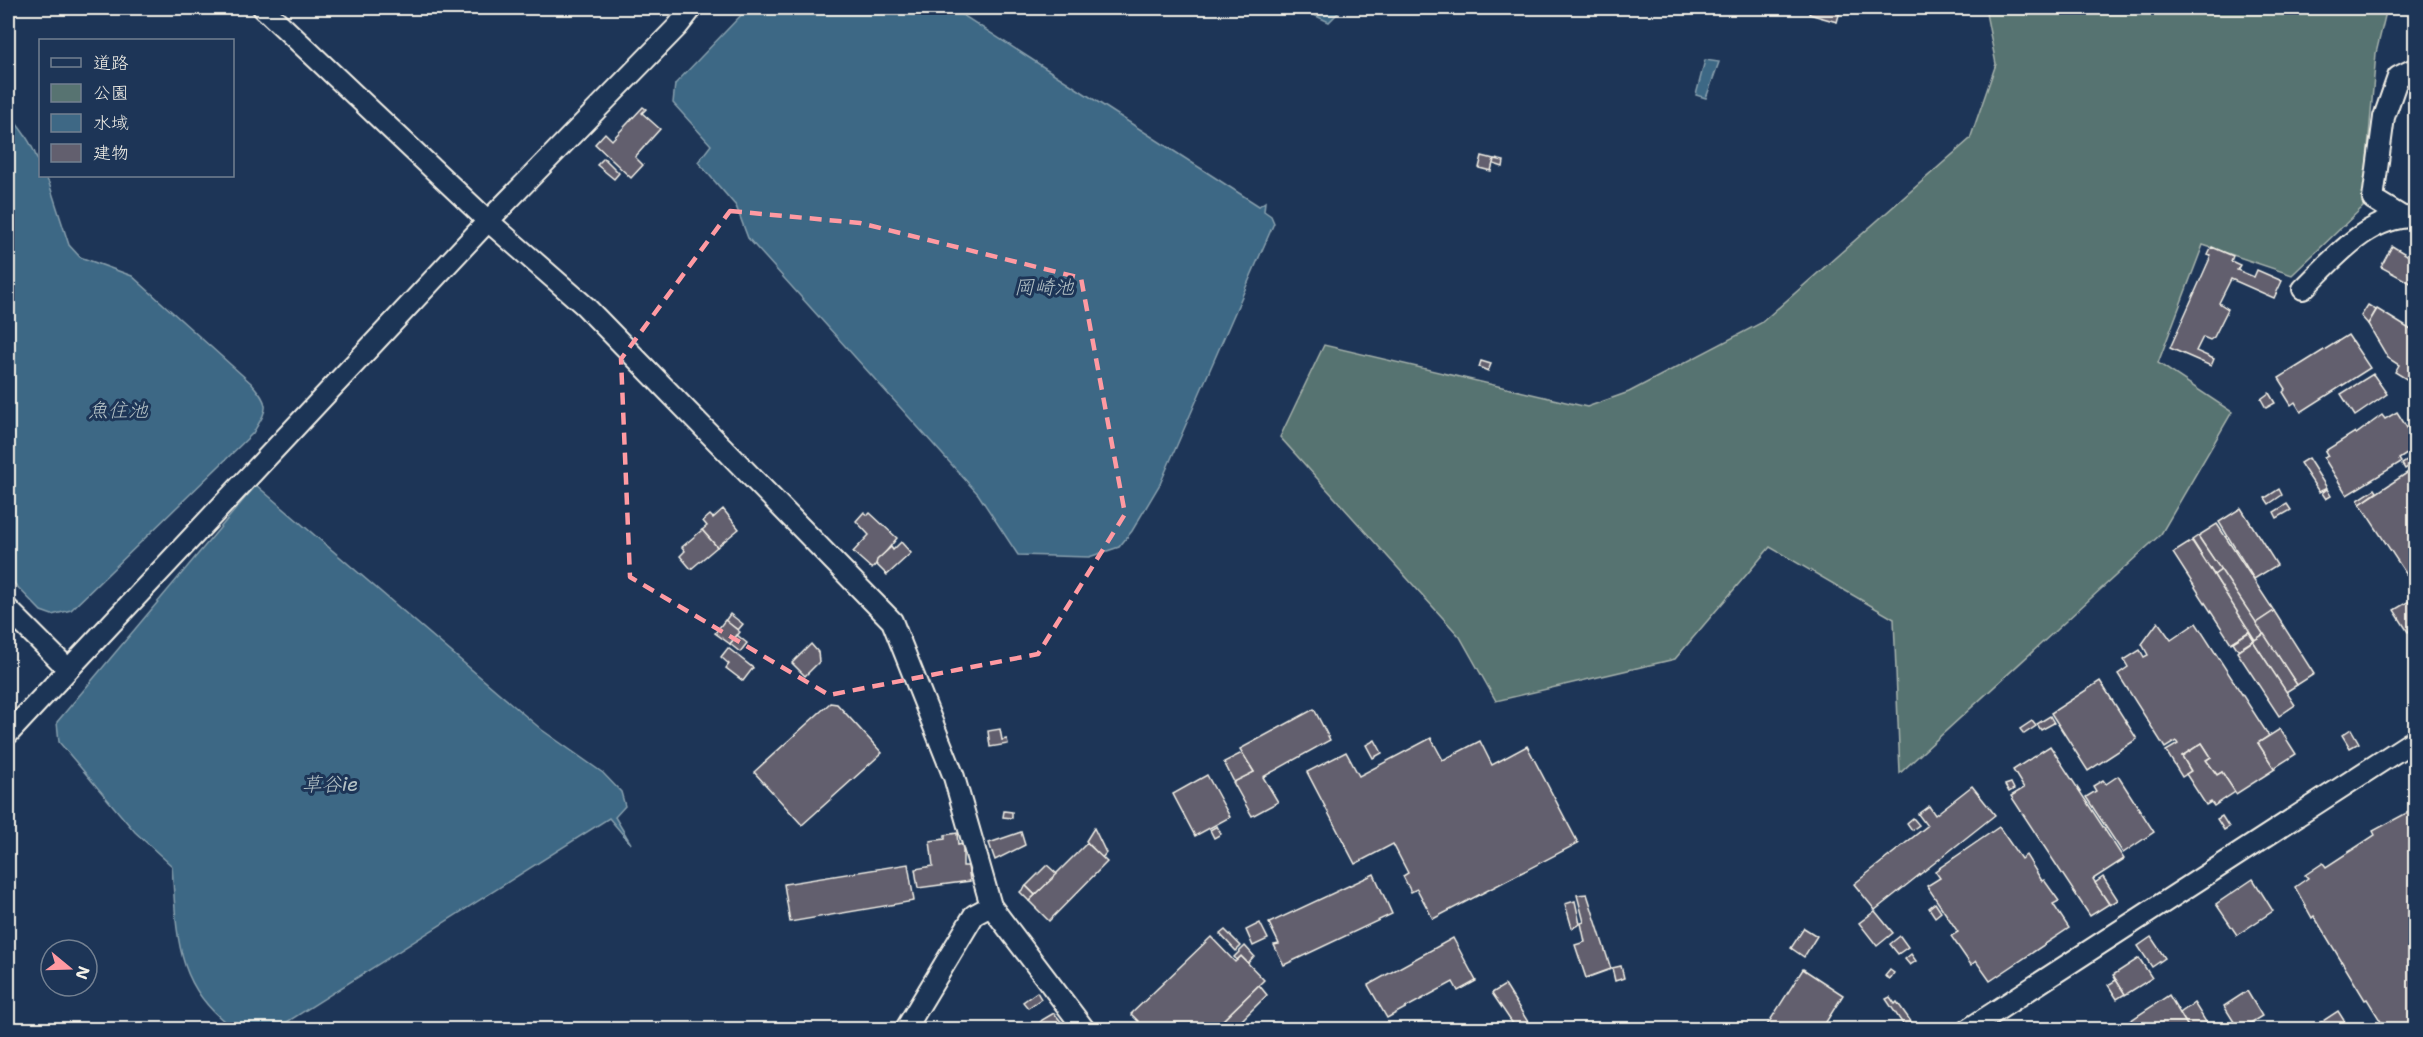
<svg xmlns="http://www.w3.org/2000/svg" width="2423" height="1037" viewBox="0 0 2423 1037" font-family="'Shantell Sans','Klee One',sans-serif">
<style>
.green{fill:#577371;stroke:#a6b2ac;stroke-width:1.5}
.water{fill:#3e6885;stroke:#879fad;stroke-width:1.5}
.building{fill:#625f6e;stroke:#f4f1e8;stroke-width:1.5}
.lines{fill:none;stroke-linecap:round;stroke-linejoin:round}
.minor-casing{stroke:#f4f1e8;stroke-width:24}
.minor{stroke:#1d3557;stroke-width:20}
.marked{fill:none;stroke:#ff9aa2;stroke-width:4.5;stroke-dasharray:12 8;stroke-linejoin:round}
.labels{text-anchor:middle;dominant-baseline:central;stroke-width:6;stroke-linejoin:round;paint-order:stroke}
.water-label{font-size:20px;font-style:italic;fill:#b4c1c5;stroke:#1d3557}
</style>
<rect width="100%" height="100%" fill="#1d3557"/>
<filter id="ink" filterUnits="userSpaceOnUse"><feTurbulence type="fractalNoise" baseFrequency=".0167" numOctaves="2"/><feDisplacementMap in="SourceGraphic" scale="12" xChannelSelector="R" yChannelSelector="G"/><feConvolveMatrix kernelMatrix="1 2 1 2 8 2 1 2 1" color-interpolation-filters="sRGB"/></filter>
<g filter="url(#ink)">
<path class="green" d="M1985,8H2387L2376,53L2363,207L2292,275L2203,245L2158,363L2232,412L2161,534L1900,773L1894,619L1770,547L1675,659L1496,701L1460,637L1280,437L1324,345L1587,407L1629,392L1761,323L1970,139L1996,64Z"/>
<g class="water">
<path d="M748,8H952L1259,206L1265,202L1264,211L1271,216L1274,223L1160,484L1132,531L1119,547L1089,557L1018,555L978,494L748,238L736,206L698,162L711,145L673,103L675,84Z"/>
<path d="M1299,8H1343L1329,22Z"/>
<path d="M1705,60L1719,62L1706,98L1696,95Z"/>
<path d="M8,113C22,130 40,152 40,176H45L49,183L69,245L80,257L132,276L251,383C271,406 268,408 253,433L71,610L52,615L41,611L8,577Z"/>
<path d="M256,485L542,730L603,773L621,792L625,806L615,817L631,844L609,818L276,1029L236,1030C174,988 177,933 172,866L135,832L59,742L57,722Z"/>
</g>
<g class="building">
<path d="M1811,8H1841L1837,22L1809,14Z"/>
<path d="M643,107L646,109L642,113L660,129L635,157L643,165L631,178L595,144L605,133L612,140Z"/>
<path d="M1482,156L1494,159L1491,171L1479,168Z"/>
<path d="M604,158L619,173L614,179L597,165Z"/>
<path d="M1495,159L1504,161L1503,167L1494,164Z"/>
<path d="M2392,246L2412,258L2416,252V286L2381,267Z"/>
<path d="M2212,247L2233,256L2231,261L2240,265L2237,270L2254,277L2257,270L2282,281L2274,298L2231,279L2219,303L2228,309L2214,337L2210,340L2203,337L2196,351L2214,359L2211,366L2170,348L2211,256L2208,255Z"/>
<path d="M2368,305L2376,310L2368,324L2361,316Z"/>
<path d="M2377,309L2416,333V385L2395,372L2399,365L2388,358L2368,324Z"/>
<path d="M2348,335L2370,368L2301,412L2295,402L2291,405L2283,392L2286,389L2279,378Z"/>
<path d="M1481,361L1491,364L1488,371L1479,367Z"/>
<path d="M2373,374L2387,394L2355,416L2341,394Z"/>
<path d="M2269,393L2275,403L2266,408L2261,399Z"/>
<path d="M2397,412L2416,442V448L2399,459L2401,462L2347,495L2324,458L2328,456L2325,451L2355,432L2356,434L2382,415L2385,419Z"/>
<path d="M2416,455V462L2405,469L2402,464Z"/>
<path d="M2308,458L2327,488L2319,492L2300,463Z"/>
<path d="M2416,467V589L2360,504Z"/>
<path d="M2279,489L2282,495L2269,504L2265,498Z"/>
<path d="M2327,489L2331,496L2326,499L2322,493Z"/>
<path d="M2375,489L2377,492L2360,504L2358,500Z"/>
<path d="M2287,504L2291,510L2277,518L2274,512Z"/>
<path d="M2241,508L2277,565L2254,579L2219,522Z"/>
<path d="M723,509L739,529L717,547L702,530L707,526L703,521L710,515L713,518Z"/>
<path d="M864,512L868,515L870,513L897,538L872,569L853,552L869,535L856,521Z"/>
<path d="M2217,524L2274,611L2256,623L2198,536Z"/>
<path d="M702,530L717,547L691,569L680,556L685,551L682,547Z"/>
<path d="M2198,536L2221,570L2214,575L2192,540Z"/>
<path d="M2192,541L2250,631L2231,643L2173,553Z"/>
<path d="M901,542L911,553L887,575L876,564L877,560L891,547L893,550Z"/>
<path d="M2221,570L2264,634L2255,640L2214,575Z"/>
<path d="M2416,597V627L2408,632L2394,610Z"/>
<path d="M2274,611L2314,674L2297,685L2256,623Z"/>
<path d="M730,614L743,624L738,630L725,621Z"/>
<path d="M725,620L740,632L730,644L715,633Z"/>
<path d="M2158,622L2171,640L2196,623L2269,736L2258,743L2275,769L2236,794L2222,772L2217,775L2206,760L2211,757L2202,743L2182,756L2191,771L2182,777L2166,751L2178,744L2176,741L2165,748L2118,674L2128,667L2124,660L2140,650L2144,657L2148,655L2142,644Z"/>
<path d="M2249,632L2254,640L2238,650L2233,642Z"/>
<path d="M2264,634L2297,685L2286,692L2253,641Z"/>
<path d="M737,635L747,643L740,652L730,644Z"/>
<path d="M2253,641L2295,705L2279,716L2237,652Z"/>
<path d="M811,644L818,652L819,662L805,676L792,663Z"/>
<path d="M728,648L753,668L743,681L726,668L729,664L721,657Z"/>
<path d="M2100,681L2137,739L2088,771L2051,713Z"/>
<path d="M830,703L837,704L882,753L802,825L754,772Z"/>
<path d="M1314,709L1330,740L1263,777L1278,802L1252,816L1233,782L1254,772L1240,749Z"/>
<path d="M2050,716L2054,723L2041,730L2037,724Z"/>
<path d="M2032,721L2036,726L2024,734L2020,729Z"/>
<path d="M1000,729L1002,740L1007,739L1008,744L990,747L988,731Z"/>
<path d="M2280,729L2296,754L2274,768L2258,743Z"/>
<path d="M2351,729L2359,743L2350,748L2342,735Z"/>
<path d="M1431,738L1443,760L1480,741L1492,765L1527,746L1578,843L1433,919L1417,889L1411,892L1403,876L1408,873L1393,844L1355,864L1307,772L1346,752L1359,776Z"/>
<path d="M1375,740L1382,753L1373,758L1366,745Z"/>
<path d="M2202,743L2211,757L2206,760L2217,775L2222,772L2235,792L2214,806L2211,802L2206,805L2186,774L2191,771L2182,756Z"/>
<path d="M2050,746L2124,859L2093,879L2109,904L2090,916L2011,796L2024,788L2013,770Z"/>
<path d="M1242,753L1254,772L1234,782L1224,762Z"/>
<path d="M1207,775L1230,817L1195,836L1173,794Z"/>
<path d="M2118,776L2154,832L2123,853L2086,797L2096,791L2093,786L2103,780L2106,784Z"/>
<path d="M2011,783L2014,789L2009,792L2005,785Z"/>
<path d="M1972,786L1995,815L1875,910L1854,884L1927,826L1918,814L1929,806L1935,815Z"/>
<path d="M2416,808V1030H2386L2367,999L2365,1000L2314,916L2312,918L2295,887L2308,878L2305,875L2323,863L2326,867L2375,835L2373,831Z"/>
<path d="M1004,811L1012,812V818L1003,817Z"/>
<path d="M2222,816L2229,827L2224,830L2217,819Z"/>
<path d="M1913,818L1919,825L1912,830L1907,823Z"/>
<path d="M1217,826L1221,834L1214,838L1210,830Z"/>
<path d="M1999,827L2021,859L2026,855L2042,881L2044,880L2059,901L2053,904L2069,928L1990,981L1976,961L1971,965L1951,936L1958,932L1927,886L1940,878L1935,871Z"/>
<path d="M1094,828L1106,853L1102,858L1086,841Z"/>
<path d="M1021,832L1025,845L995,860L989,843Z"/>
<path d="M957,833L958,845L963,844V866H968L970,881L918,888L915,869L933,866L930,841L945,839V835Z"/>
<path d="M1087,843L1107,862L1049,921L1029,901Z"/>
<path d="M908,864L914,901L790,922L784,884Z"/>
<path d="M1047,865L1057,874L1035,895L1026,886Z"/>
<path d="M1374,874L1392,914L1284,965L1274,945L1279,944L1269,923Z"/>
<path d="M2103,877L2118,900L2110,905L2095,883Z"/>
<path d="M2253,879L2273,911L2237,935L2216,904Z"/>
<path d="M1026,886L1035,895L1029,901L1020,892Z"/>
<path d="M1587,894L1611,969L1586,978L1575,945L1585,942L1581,923L1584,922L1577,895Z"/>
<path d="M1575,901L1580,924L1572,928L1565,904Z"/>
<path d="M1935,903L1941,912L1935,917L1929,908Z"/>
<path d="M1875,911L1893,933L1877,946L1859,923Z"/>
<path d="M1260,923L1268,939L1253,946L1246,930Z"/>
<path d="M1804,928L1817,936L1804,957L1791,948Z"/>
<path d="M1225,930L1241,946L1236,951L1220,934Z"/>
<path d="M1900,936L1908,947L1898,954L1890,944Z"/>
<path d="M1211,937L1235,962L1241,956L1264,980L1213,1030H1141L1138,1027L1141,1024L1131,1014Z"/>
<path d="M2151,937L2165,958L2152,967L2138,946Z"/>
<path d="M1453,938L1476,981L1458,991L1453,982L1387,1018L1368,985Z"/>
<path d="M1245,946L1254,956L1248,963L1241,956L1237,960L1234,957Z"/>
<path d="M1911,954L1916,961L1910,965L1905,959Z"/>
<path d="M2139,958L2152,978L2125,995L2113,975Z"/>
<path d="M1621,966L1624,978L1615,981L1612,968Z"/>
<path d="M1803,969L1843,995L1821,1030H1764Z"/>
<path d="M1890,970L1894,973L1890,979L1885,976Z"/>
<path d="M2116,980L2125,994L2117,999L2108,985Z"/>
<path d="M1259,985L1267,995L1232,1030H1213Z"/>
<path d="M1505,985L1528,1022L1517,1030L1492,993Z"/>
<path d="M2247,991L2262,1016L2239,1030L2224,1006Z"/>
<path d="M1037,992L1041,999L1028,1008L1023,1002Z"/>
<path d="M2169,995L2190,1030H2116Z"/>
<path d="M1890,997L1895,1004L1897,1002L1912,1023L1905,1027L1886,999Z"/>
<path d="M2194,1003L2211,1030H2190L2180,1013Z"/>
<path d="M2338,1011L2350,1030H2309Z"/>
<path d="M1054,1013L1068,1030H1033L1042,1020Z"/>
<path d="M1304,1023L1310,1030H1297Z"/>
<path d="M2041,1023L2045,1030H2032Z"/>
</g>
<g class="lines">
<defs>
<g id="minor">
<path d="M263,8L488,221L585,306L892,621L954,777L991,906L1085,1030"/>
<path d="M2401,216L2373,199L2384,117L2398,77L2416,68"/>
<path d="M2303,289C2334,259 2368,215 2416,217"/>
<path d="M8,609L68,669"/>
<path d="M8,734L488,221L677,27L692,8"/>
<path d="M905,1030L974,915L991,906"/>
<path d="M1967,1030L2416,739"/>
</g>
</defs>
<use href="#minor" class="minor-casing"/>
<use href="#minor" class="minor"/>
</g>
</g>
<path class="marked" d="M730,211L860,223L1081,278L1125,514L1038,654L829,695L630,577L621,359Z"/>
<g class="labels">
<g class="water-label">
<text x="1044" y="287">岡崎池</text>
<text x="118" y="410">魚住池</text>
<text x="330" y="784">草谷ie</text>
</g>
</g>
<rect width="2423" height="1037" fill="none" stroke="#1d3557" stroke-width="30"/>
<rect x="15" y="15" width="2393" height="1007" fill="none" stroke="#f4f1e8" stroke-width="2" filter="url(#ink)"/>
<rect x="39" y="39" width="195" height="138" fill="#1d3557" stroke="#738091" stroke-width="1.5"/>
<rect x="51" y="58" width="30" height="9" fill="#1d3557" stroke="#738091" stroke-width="1.5"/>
<text x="93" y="69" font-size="18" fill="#f4f1e8">道路</text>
<rect x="51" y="84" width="30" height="18" fill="#577371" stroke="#738091" stroke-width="1.5"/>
<text x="93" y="99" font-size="18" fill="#f4f1e8">公園</text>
<rect x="51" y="114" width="30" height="18" fill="#3e6885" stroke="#738091" stroke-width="1.5"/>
<text x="93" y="129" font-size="18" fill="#f4f1e8">水域</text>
<rect x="51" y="144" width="30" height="18" fill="#625f6e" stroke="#738091" stroke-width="1.5"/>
<text x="93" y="159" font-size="18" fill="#f4f1e8">建物</text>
<g transform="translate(69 968) rotate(109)"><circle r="28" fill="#1d3557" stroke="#738091" stroke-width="1.5"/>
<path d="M0-4.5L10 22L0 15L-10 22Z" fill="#ff9aa2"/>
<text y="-9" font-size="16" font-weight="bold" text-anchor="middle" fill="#f4f1e8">N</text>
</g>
</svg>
